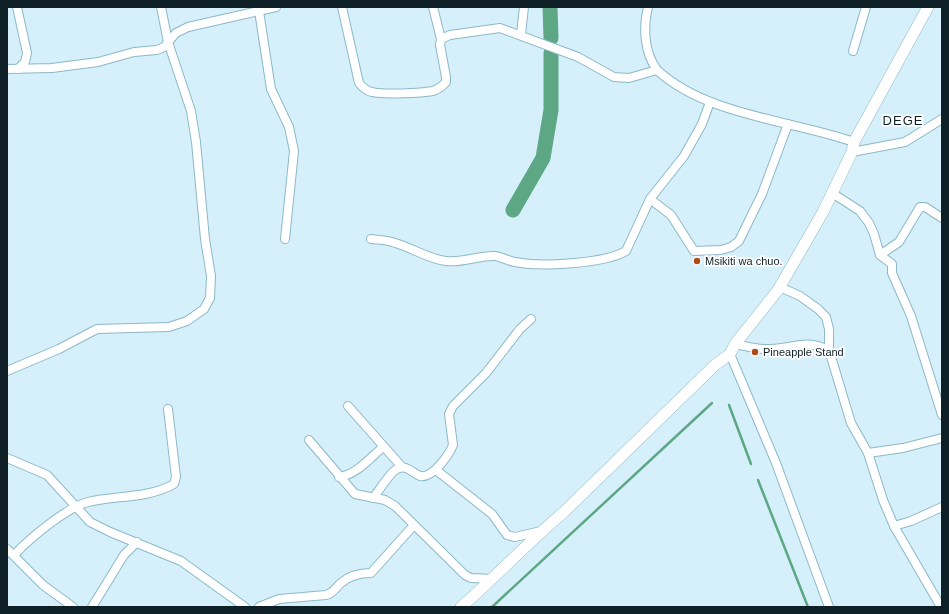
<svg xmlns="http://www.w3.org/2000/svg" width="949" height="614" viewBox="0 0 949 614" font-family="Arial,sans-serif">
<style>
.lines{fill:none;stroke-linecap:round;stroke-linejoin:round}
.stream{stroke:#5da785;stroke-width:2.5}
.river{stroke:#5da785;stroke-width:15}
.minor-casing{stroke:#8cb8c9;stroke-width:10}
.secondary-casing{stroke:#8cb8c9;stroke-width:12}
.minor{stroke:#fff;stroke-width:8}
.secondary{stroke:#fff;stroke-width:11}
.poi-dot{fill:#ae4a18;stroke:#fff;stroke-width:1.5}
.labels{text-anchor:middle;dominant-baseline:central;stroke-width:3.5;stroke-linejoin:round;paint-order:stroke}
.poi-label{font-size:11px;fill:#0e2026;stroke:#fff;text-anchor:start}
.quarter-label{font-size:13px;letter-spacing:1px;fill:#0e2026;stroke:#fff}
</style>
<rect width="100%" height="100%" fill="#d5f0fa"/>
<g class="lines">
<g class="stream">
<path d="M729,405L751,464"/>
<path d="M758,480L808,607"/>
<path d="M492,607L712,403"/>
</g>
<g class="river">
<path d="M550,7L551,38"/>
<path d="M513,210L543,158L551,110V53"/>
</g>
<defs>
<g id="minor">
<path d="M17,7L27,53L25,62L18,69"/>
<path d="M342,7L359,83C363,88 367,91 372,92C383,95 422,93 433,91C438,89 443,86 446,82V77L440,45L441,39L450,35L500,28L578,57L614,77L629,78L657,70C707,116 792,120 854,142"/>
<path d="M433,7L441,39"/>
<path d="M648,7C643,28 644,52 657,70"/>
<path d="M259,11L271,89L289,127L294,151L285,239"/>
<path d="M521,34L524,7"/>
<path d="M853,51L866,7"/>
<path d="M7,69L52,68L98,62L134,52L157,50L164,47L176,33L188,27L276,7"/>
<path d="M852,152L905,142L942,119"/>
<path d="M832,193L860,211L869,223L874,234L880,255L892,264V273L911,316L942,415"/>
<path d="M650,199L671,215L694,251L721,250L731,247L739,241L762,194L788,124"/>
<path d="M371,239C379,240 388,240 395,243C413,248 428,259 446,261C463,263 480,255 495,256C502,257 508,261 515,262C540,267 604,264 626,251L650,199L684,156L702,124L710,102"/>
<path d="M880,255L899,242L920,207H925L942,218"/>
<path d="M780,287L800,296L818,309L826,317L829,329V350L851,423L868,453L883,500L894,526L941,607"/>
<path d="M735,344C746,346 759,350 770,349C794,349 804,338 829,350"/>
<path d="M730,354L776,463L829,607"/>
<path d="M7,371L59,349L97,329L169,327L187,321L204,309L210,298L211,276L205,239L196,142L191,111L168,42L161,7"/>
<path d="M348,406L402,467"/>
<path d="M309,440L355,494L385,500L395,506L465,575L471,578L493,579"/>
<path d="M868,453L903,448L942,438"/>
<path d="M7,458L47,475L90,522L110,532L181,561L245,607"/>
<path d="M436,470L492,514L507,535L515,537L541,531"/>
<path d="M339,477C356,475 370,458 383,447"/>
<path d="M373,498C379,491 390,472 397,469C407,464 412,473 420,476C432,479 449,455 453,445L449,414L453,406L486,373L520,329L531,319"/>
<path d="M894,526L911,521L942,507"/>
<path d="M7,549L43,585L73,607"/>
<path d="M14,555C29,539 67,507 88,502C117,495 147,499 174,484L176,477L168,409"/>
<path d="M92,607L124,555L137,542"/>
<path d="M259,607L279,599L326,595C334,593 335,588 341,583C350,575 360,573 371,573L414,525"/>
</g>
<path id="secondary" d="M461,607C497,576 528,542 564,512L715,365L730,354L735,344L778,290L823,212L852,152L854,142L928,7"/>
</defs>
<use href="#minor" class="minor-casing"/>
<use href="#secondary" class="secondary-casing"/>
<use href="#minor" class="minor"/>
<use href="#secondary" class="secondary"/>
</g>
<g class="poi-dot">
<circle cx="697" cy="261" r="4"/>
<circle cx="755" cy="352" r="4"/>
</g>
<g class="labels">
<g class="poi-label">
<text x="705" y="261">Msikiti wa chuo.</text>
<text x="763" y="352">Pineapple Stand</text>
</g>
<g class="quarter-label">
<text x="903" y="120">DEGE</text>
</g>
</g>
<rect width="949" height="614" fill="none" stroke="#0e2026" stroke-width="16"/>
</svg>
